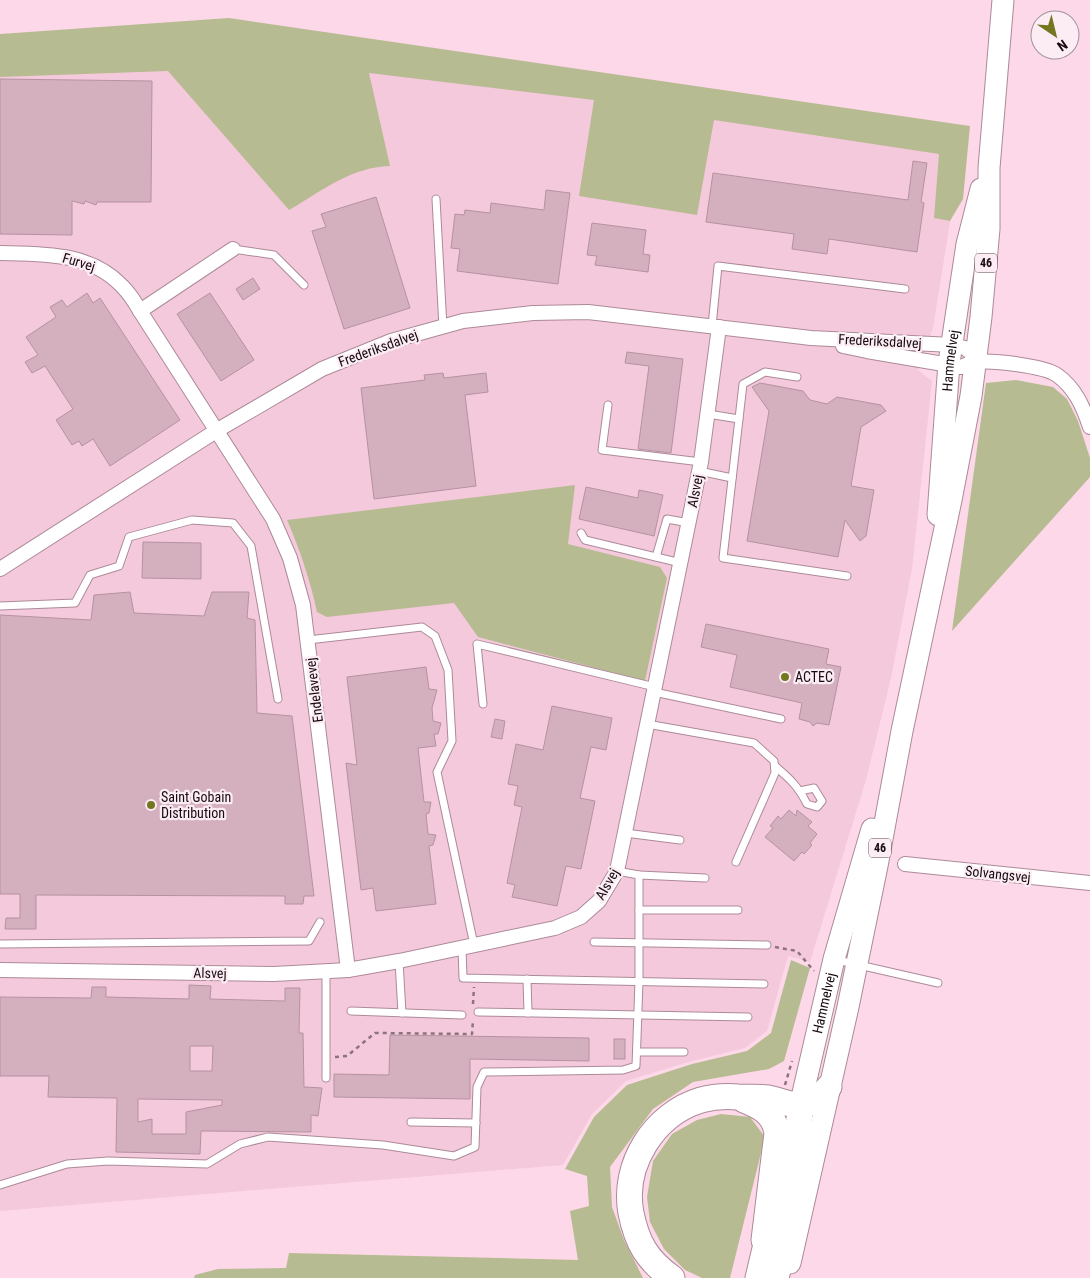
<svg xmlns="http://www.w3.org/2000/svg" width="1090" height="1278" viewBox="0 0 1090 1278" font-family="'Roboto Condensed',sans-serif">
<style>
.built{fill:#f5c9dc}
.green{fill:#b7bb91}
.building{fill:#d4b0bf;stroke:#b592a1;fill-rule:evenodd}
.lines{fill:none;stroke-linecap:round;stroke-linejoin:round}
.service-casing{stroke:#ac8a98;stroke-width:9}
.minor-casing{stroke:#ac8a98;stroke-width:16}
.primary-casing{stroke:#ac8a98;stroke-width:23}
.motorway-casing{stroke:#ac8a98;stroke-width:27}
.path{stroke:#8c737e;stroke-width:2.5;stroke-dasharray:4 4;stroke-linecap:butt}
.service{stroke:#fff;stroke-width:7}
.minor{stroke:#fff;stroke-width:14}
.primary{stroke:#fff;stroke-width:21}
.motorway{stroke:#fff;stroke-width:25}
.poi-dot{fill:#73771f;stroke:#fcecf3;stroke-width:2}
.labels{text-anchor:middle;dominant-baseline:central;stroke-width:4.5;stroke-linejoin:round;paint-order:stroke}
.shield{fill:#fcecf3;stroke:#5b4e54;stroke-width:1}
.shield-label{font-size:12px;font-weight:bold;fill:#160b10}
.street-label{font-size:14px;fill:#160b10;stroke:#fcecf3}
.poi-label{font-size:14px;fill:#160b10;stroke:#fcecf3;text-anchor:start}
</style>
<rect width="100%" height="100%" fill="#fdd8e8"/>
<path class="built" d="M222,44L963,141L933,328L918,370L932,381L912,569L891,678L866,780L810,962L788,956L767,1031L745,1048L692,1061L626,1081L592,1114L563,1165L0,1211V60Z"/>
<g class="green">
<path d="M229,18L970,126L963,199L950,221L934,218L939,154L714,120L697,215L579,196L594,100L369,73L390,166C351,167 322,191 289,210L168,71L0,77V34Z"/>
<path d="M1016,380L1053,387L1067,399L1078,421L1090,458V477L952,631L986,383Z"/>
<path d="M575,485L568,544L660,567L667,578L645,681L478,637L454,603L327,617L317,612C310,580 300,550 287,520Z"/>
<path d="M791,960L810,968L784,1061L769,1069L693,1082L653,1109L610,1167L612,1207L624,1240L643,1278H194L195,1275L218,1269L286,1268L289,1253L578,1260L570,1211L589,1206L587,1176L565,1169L594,1117L627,1085L692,1064L747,1051L771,1033Z"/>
<path d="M721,1114L750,1117L765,1137L730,1278H702L685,1270L664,1249L650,1222L647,1197L653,1161L672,1134L697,1120Z"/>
</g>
<g class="building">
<path d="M0,79L152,81L151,202H97L96,205L85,201L84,204L72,201V235L0,234Z"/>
<path d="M913,161L927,163L921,202L924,203L917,252L829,239L827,254L792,249L794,234L706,222L713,173L908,200Z"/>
<path d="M546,190L570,193L558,284L457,271L460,249L451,248L455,214L464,215L465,210L490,213L491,203L544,210Z"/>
<path d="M376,197L410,308L344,329L312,231L326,227L321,214Z"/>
<path d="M592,223L646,230L643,254L650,255L648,272L595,265L597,256L587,255Z"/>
<path d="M253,278L260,289L243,300L236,289Z"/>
<path d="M87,293L93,303L100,298L180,420L110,466L93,439L82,446L79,441L72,445L56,420L73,409L45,366L32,373L25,362L38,355L26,337L56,317L50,307L62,300L67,307Z"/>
<path d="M210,293L254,360L221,381L177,314Z"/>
<path d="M627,352L683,359L671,453L638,449L649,366L625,363Z"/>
<path d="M443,373L444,378L486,373L488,392L465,395L476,486L374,499L361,388L425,380L424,375Z"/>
<path d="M760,383L803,391L810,400L827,404L837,397L881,405L886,411L861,427L851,486L874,490L866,536L860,541L845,520L838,557L747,541L769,411L752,387Z"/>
<path d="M586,487L638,498L639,490L663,495L654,536L579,519Z"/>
<path d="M143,542L201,543V579L142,578Z"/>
<path d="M130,592L134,613L204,616L212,592H249L247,618L255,620L257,713L292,716L314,896H304L303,904H285V896L36,895V929H5L6,918H20V894H0V615L91,620L94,595Z"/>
<path d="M706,624L829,649L826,664L841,667L829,725L817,723L813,726L810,722L799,719L802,703L730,687L737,655L701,647Z"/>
<path d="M426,667L429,689L437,690L432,708L433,721L441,723L438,734H434L436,746L418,748L424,802H431L429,813L426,814L428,834L436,835L433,845L429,846L436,904L376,911L373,888L361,890L346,763L357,765L347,677Z"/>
<path d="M552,706L612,718L606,750L591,747L580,798L595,801L581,869L566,866L557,906L512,897L515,885L507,883L522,807L514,805L518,786L508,784L516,744L543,750Z"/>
<path d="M495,719L505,721L502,739L491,737Z"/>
<path d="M789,810L796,816L797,810L812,822L808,826L817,834L810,843L812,845L804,854L802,852L794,861L765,837L773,828L770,826L778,816L781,819Z"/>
<path d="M189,985L211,986L210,999L285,1001V988H300L299,1033H303L304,1087L322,1088L318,1116L311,1115V1132L201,1131L200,1154L116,1152L117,1098L48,1097L49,1076H0V997L91,998L92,987H106V997L189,999ZM190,1046H213L212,1071H190ZM138,1099L222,1100V1105L186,1112V1134H152V1119L138,1122Z"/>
<path d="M390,1035L589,1038V1061L470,1059V1099L334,1097V1074L389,1075Z"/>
<rect x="614" y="1039" width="11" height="20"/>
</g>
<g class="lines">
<defs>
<g id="service">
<path d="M436,199L443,327"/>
<path d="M233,249L274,255L304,285"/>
<path d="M712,326L718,266L905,289"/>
<path d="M797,377L765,372L743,384L723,558L847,576"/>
<path d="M608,405L602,450L701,462"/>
<path d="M708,414L739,419"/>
<path d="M699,471L732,478"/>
<path d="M581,533L585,540L681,563"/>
<path d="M656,557L667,519L689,523"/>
<path d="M0,606L75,603L90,575L119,566L129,537L192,520L233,523L251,546L278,699"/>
<path d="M308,640L422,627L435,636L448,670L452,741L437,772L474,945"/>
<path d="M654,692L781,719"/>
<path d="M483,704L477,644L655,687"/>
<path d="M647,724L754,743L774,761L775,773L736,862"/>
<path d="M775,766C790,779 798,786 807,804L817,807L822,801L814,788L800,791"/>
<path d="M625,833L680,840"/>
<path d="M639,875L705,878"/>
<path d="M639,910H738"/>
<path d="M594,942L767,945"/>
<path d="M0,944L309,941L320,922"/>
<path d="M462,948L463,978L764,984"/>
<path d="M837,960L938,983"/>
<path d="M399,961L402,1013"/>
<path d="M527,979L528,1013"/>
<path d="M351,1011L462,1015"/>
<path d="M478,1012L748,1017"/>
<path d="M637,1052H684"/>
<path d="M326,1078V972"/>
<path d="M411,1122L476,1123"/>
<path d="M0,1185L67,1164L108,1161L207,1164L240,1144L268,1137L383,1145L454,1156L475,1147L477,1087L484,1072L623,1070L636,1066L639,981V875L617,871"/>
</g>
<g id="minor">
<path d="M233,249L140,311L273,519L290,558L303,605L348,970"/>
<path d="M0,253C43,254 90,252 122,286C129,293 135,302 140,311"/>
<path d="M843,346L867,351L961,367C966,365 971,362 976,362C992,360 1044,366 1057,375C1075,388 1083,406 1090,427"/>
<path d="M0,569L216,431L322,369L391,341L463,321L533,313L588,312L811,338L952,345L965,348L975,356"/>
<path d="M905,864L1090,883"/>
<path d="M0,970L274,974L348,970L399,961L555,928L581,917L599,901L617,871L701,462L719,327"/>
</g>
<g id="primary">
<path id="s1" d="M938,515L949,363L967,244L981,189"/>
<path id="s2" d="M797,1119L834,959L872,829"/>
<path d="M790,1263L848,1007L877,866L902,731L951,500L971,396L981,317L989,229V168L1003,0"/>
<path d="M756,1278L769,1223"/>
</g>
<g id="motorway">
<path d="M744,1100C761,1107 774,1113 777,1133L764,1240"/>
<path d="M672,1278C647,1260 637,1243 631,1213C622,1165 654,1114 701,1100C712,1097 726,1096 738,1097C748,1097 759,1097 768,1098C779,1100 792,1106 802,1105C814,1104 822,1095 829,1087"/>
<path d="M776,1278L781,1257L801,1106"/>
</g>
</defs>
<use href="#service" class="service-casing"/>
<use href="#minor" class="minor-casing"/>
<use href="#primary" class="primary-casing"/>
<use href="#motorway" class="motorway-casing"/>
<g class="path">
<path d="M775,947L797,951L814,971"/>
<path d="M473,1004L474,987"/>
<path d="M335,1057L347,1056L375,1033L472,1034L473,1020"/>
<path d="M785,1085L792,1061"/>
</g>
<use href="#service" class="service"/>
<use href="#minor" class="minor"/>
<use href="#primary" class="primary"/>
<use href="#motorway" class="motorway"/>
</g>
<g class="poi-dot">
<circle cx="785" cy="677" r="5"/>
<circle cx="151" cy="805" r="5"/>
</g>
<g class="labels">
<g class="shield">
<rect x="975" y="253.5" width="22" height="19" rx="4"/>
<rect x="869" y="838.5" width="22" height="19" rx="4"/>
</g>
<g class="shield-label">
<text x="986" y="263">46</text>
<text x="880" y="848">46</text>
</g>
<g class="street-label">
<text transform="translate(79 262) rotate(17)">Furvej</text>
<text transform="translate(880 341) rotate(3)">Frederiksdalvej</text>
<text transform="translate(378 348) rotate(-20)">Frederiksdalvej</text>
<text stroke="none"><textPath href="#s1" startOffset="155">Hammelvej</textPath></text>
<text transform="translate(695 491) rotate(-79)">Alsvej</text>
<text transform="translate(314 690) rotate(-97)">Endelavevej</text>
<text transform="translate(998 874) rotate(6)">Solvangsvej</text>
<text transform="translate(607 884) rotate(-60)">Alsvej</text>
<text transform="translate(210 973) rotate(1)">Alsvej</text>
<text stroke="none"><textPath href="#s2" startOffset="119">Hammelvej</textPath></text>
</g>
<g class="poi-label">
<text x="795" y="677">ACTEC</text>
<text x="161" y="797">Saint Gobain<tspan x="161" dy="16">Distribution</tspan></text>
</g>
</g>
<g transform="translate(1055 35) rotate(145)"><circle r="24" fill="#fcecf3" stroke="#a09298"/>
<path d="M0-4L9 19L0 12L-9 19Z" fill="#73771f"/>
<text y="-8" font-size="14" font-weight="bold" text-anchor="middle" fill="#160b10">N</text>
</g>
</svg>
